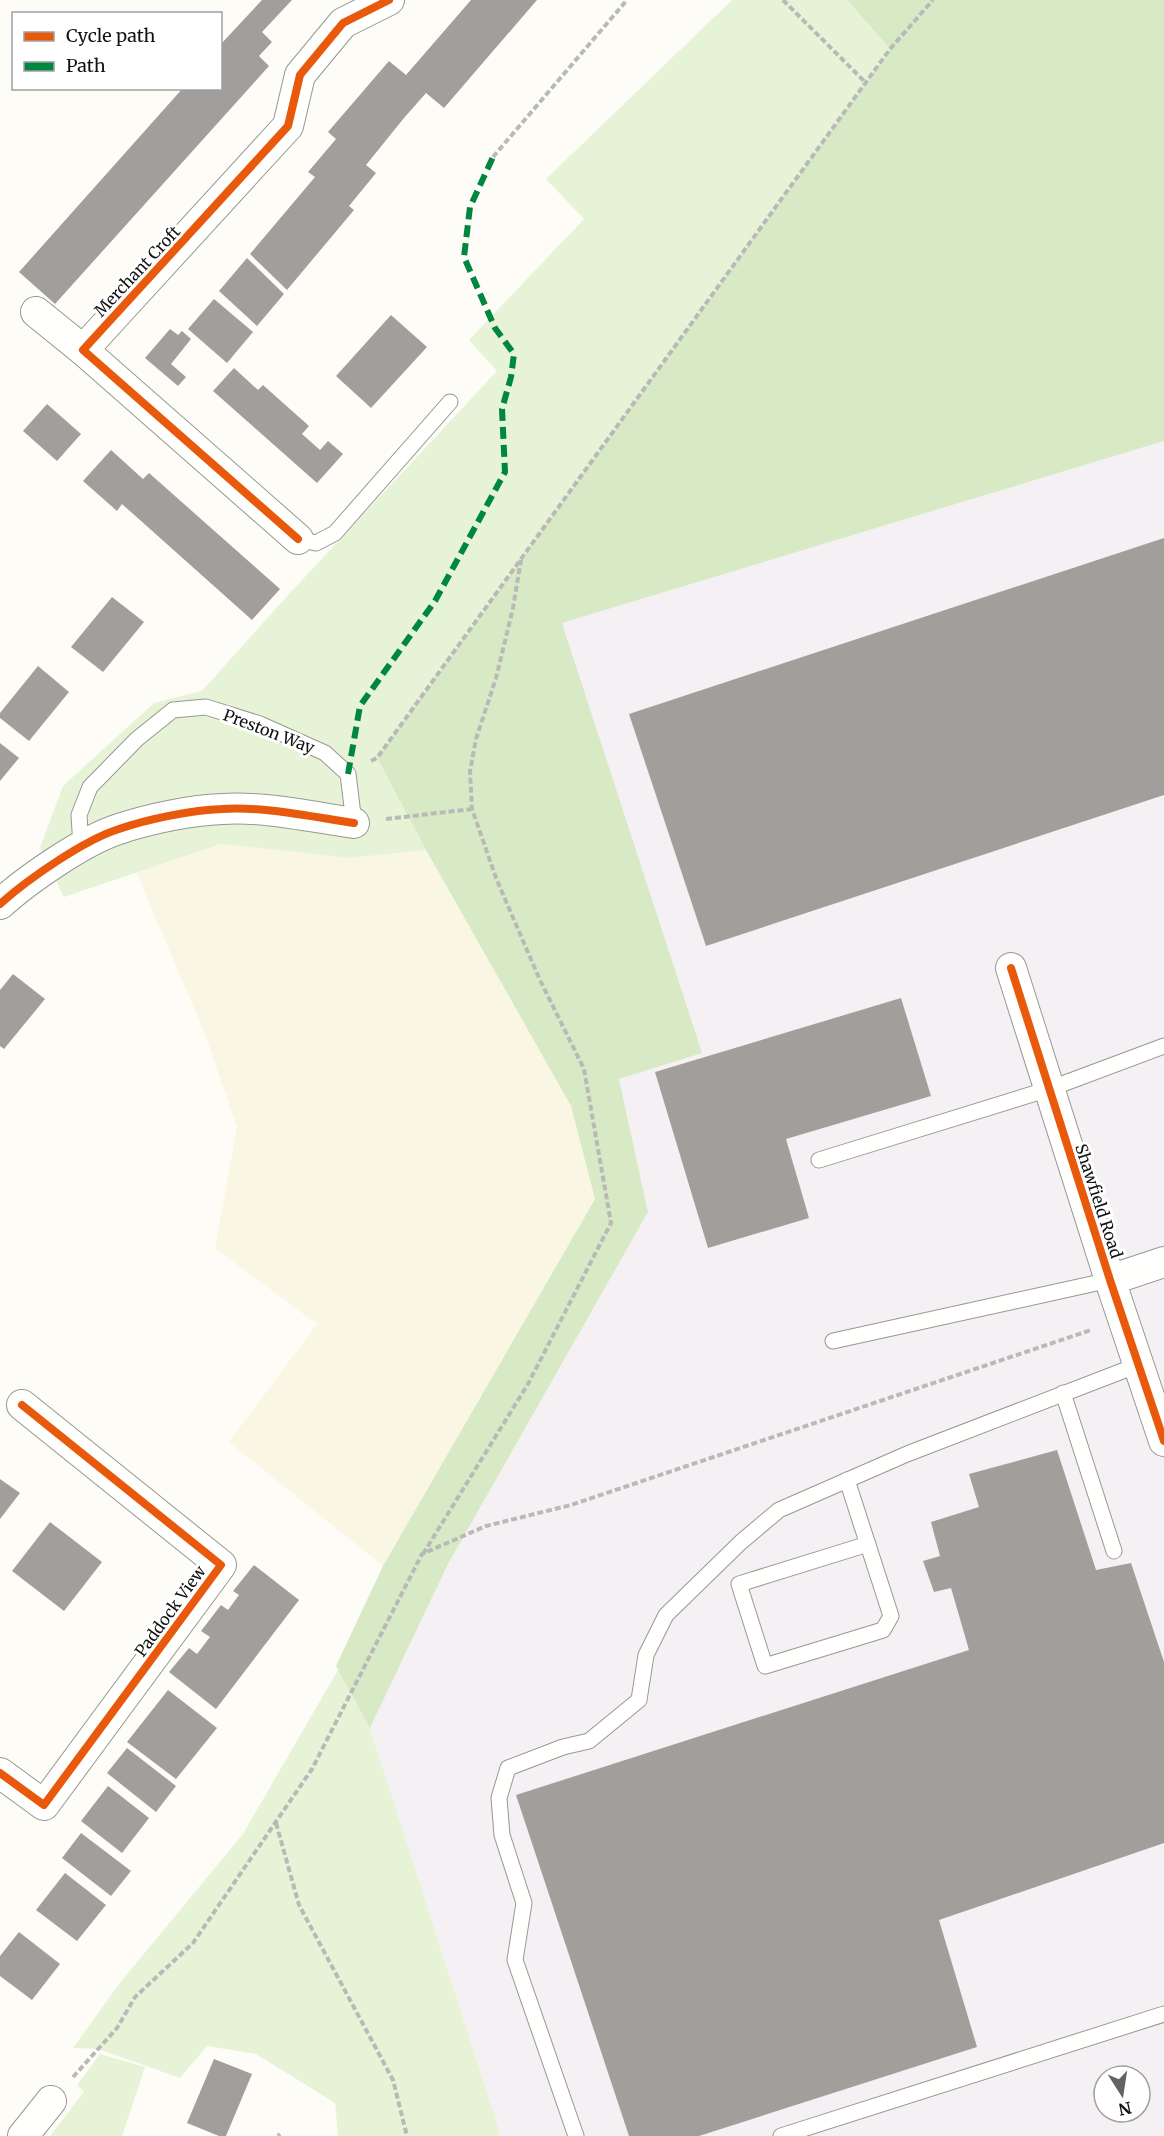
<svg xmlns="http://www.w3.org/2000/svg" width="1164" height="2136" viewBox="0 0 1164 2136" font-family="Merriweather,serif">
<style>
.industrial{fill:#f5f0f3;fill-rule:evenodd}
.farmland{fill:#f9f7e4}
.green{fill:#e7f3d7}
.forest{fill:#d8eac5}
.building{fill:#a19f9c}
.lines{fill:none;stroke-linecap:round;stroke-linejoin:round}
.lane-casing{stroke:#979795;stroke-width:17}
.street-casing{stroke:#979795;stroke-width:32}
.path{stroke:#b9b9b8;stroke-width:4;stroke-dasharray:6 3;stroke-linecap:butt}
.lane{stroke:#fffffe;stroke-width:15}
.street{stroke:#fffffe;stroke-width:30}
.quiet{stroke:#00873e;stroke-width:6;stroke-dasharray:12 6;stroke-linecap:butt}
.cycleway-casing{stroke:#fff;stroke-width:11}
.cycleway{stroke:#e8590c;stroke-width:8}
.labels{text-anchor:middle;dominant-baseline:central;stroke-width:6;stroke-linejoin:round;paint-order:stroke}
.street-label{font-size:16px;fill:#111;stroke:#fff}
</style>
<rect width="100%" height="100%" fill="#fdfcf7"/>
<path class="industrial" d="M1164,441V2136H501L370,1728L448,1564L648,1212L619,1079L701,1052L562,623ZM1104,2076H1140V2112H1104Z"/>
<path class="farmland" d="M221,844L350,858L426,850L571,1106L595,1199L383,1566L229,1442L317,1324L215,1248L237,1127L205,1034L136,872Z"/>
<g class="green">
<path d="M732,0H847L890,49L377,758L426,850L350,858L221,844L64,897L40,848L63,786L154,703L202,691L289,594L497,371L469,340L584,219L546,179Z"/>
<path d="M342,1663L370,1728L501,2136H338L335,2103L256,2054L207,2046L180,2078L98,2049L73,2048L119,1984L243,1834Z"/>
<path d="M100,2054L145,2067L122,2136H50L84,2092L77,2085Z"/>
</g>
<path class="forest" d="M847,0H1164V441L562,623L702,1053L619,1079L648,1212L448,1564L370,1728L336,1666L383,1566L595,1199L571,1106L426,850L377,758L890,49Z"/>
<g class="building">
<path d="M262,0H292L262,32L272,42L259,56L269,66L55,304L19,272L183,88H220V45Z"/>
<path d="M471,0H537L444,108L426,93L404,118L366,165L376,173L349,206L354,210L287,290L250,254L315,177L308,172L336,139L328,132L389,61L406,75Z"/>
<path d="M247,258L284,294L257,326L219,291Z"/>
<path d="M214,299L253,332L227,363L188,329Z"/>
<path d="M391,315L427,347L371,408L336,376Z"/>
<path d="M170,329L178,335L182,331L191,339L171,364L186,377L178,386L145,358Z"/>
<path d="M234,368L258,390L263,385L309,426L302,434L320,450L328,441L343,454L317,483L213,391Z"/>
<path d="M47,404L81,434L57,461L23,431Z"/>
<path d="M111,450L143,479L149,473L280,589L252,620L122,504L117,511L83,481Z"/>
<path d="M1164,538V795L706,946L629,714Z"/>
<path d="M112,597L144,622L103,672L71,647Z"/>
<path d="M38,666L69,692L29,741L0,718V713Z"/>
<path d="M0,743L19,758L0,781Z"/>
<path d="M13,974L45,999L4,1049L0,1046V990Z"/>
<path d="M901,998L931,1096L786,1139L809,1218L708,1248L655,1072Z"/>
<path d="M1057,1450L1096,1570L1131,1563L1164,1662V1843L939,1920L977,2047L699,2136H629L516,1795L969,1650L951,1588L934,1592L923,1561L940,1556L931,1522L979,1507L969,1474Z"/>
<path d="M0,1479L20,1493L0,1519Z"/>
<path d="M50,1522L102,1562L64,1611L12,1571Z"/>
<path d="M254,1565L299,1600L216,1709L169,1672L189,1648L197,1654L210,1637L201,1631L221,1605L228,1610L239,1595L233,1591Z"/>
<path d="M168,1690L217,1728L176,1779L127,1742Z"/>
<path d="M127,1748L176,1786L156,1812L107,1773Z"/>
<path d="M108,1786L149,1818L122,1853L81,1821Z"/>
<path d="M81,1833L131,1871L111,1896L62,1858Z"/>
<path d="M65,1873L106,1905L77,1941L36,1910Z"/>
<path d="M19,1932L60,1964L32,2000L0,1976V1956Z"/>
<path d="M214,2059L252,2074L226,2136H219L187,2123Z"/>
</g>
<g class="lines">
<defs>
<g id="lane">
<path d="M298,539L316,543L335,533L450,402"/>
<path d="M81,847L79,815L90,787L137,739L173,710L206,707L260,724L325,753L348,774L354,823"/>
<path d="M819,1160L1049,1089L1164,1046"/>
<path d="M833,1341L1110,1280"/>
<path d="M1063,1393L1114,1551"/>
<path d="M847,1480L891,1616L883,1630L765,1666L739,1584L868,1544"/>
<path d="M576,2136L515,1960L524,1903L502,1835L499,1798L508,1768L563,1747L589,1741L639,1700L646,1655L666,1615L741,1542L779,1510L907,1454L1138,1365"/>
<path d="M781,2136L1164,2014"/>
</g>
<g id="street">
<path d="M36,312L83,350"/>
<path d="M298,539L83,350L288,126L300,75L343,23L389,0"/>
<path d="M0,904C28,879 84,840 119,829C148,819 192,810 222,809C263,806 313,817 354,823"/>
<path d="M1011,968L1110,1280L1164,1441"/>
<path d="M1110,1280L1164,1262"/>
<path d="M0,1773L44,1805L221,1565L22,1405"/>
<path d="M23,2136L51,2101"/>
</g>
</defs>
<use href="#lane" class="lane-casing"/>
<use href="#street" class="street-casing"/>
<g class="path">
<path d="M783,0L865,82"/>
<path d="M493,157L627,0"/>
<path d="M371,761L377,758L890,49L933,0"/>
<path d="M386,819L472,809"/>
<path d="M423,1554L528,1384L611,1223L584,1069L539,978L496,878L472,809L470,771L476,739L496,678L513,608L521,560"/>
<path d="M276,1823L299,1905L393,2080L407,2136"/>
<path d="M73,2077L117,2028L135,1997L193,1943L312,1769L422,1554L486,1526L571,1505L1091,1330"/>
<path d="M278,2136L280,2134"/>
</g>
<use href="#lane" class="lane"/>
<use href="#street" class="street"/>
<path class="quiet" d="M348,774L360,706L435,601L505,472L502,409L511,377L514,354L495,328L464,257L470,207L493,157"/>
<defs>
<g id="cycleway">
<path d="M298,539L83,350L288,126L300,75L343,23L389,0"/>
<path d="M0,904C28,879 84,840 119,829C148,819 192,810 222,809C263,806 313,817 354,823"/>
<path d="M1011,968L1110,1280L1164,1441"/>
<path d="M0,1773L44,1805L221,1565L22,1405"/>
</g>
</defs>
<use href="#cycleway" class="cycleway-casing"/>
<use href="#cycleway" class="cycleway"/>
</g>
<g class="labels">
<g class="street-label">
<text transform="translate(137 271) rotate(-47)">Merchant Croft</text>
<text transform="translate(269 731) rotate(21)">Preston Way</text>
<text transform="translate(1099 1201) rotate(72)">Shawfield Road</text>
<text transform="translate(170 1611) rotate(-54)">Paddock View</text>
</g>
</g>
<rect x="12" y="12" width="210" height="78" fill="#ffffff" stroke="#a0a0a0" stroke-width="1.5"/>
<rect x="24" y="32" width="30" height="9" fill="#e8590c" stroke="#a0a0a0" stroke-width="1.5"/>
<text x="66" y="42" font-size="18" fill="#111111">Cycle path</text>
<rect x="24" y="62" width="30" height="9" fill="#00873e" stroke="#a0a0a0" stroke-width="1.5"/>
<text x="66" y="72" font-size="18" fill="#111111">Path</text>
<g transform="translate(1122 2094) rotate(168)"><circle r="28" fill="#ffffff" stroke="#a0a0a0" stroke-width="1.5"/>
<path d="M0-4.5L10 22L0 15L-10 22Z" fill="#646362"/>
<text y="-9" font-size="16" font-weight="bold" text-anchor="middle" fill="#111111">N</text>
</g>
</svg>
